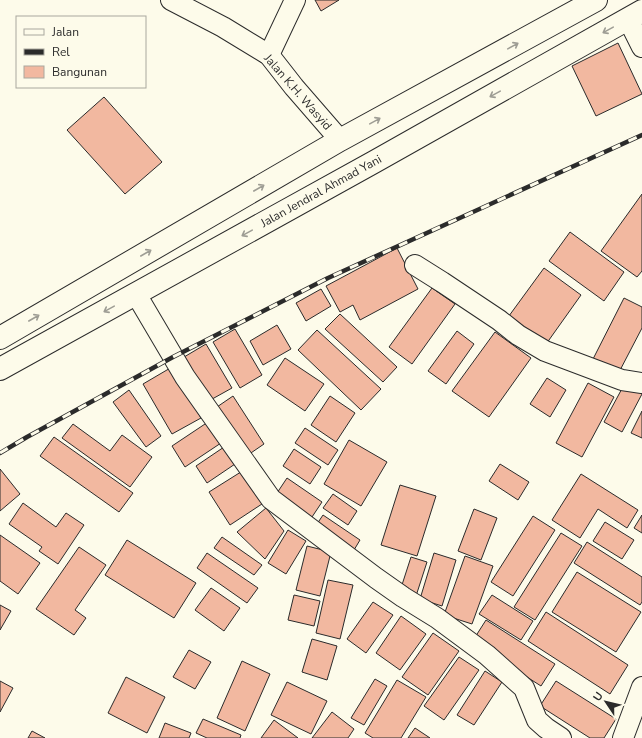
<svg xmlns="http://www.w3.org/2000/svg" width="642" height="738" viewBox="0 0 642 738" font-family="'Nunito Sans',sans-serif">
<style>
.building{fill:#f2b8a0;stroke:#2b2b2b}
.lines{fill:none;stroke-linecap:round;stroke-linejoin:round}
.minor-casing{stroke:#2b2b2b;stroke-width:22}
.trunk-casing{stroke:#2b2b2b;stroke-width:24}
.minor{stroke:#fdfbea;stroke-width:20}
.trunk{stroke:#fdfbea;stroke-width:22}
.rail-casing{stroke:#2b2b2b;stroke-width:4.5}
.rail{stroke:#fdfbea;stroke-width:3;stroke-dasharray:9;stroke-linecap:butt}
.oneway{stroke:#9e9d94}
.labels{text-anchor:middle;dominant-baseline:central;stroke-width:3;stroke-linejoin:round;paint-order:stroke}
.street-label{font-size:12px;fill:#2b2b2b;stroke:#fdfbea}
</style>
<rect width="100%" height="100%" fill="#fdfbea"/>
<g class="building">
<path d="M315,0H339L321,11Z"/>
<path d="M618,43L642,94L596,116L572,66Z"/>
<path d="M104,97L162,162L125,194L67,130Z"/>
<path d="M642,194V271L637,277L601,251Z"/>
<path d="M570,232L624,272L604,301L549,261Z"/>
<path d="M397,248L418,289L360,320L353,305L340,312L326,286Z"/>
<path d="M544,268L581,295L544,347L506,320Z"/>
<path d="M432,288L455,304L412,364L389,347Z"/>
<path d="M321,289L331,306L306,321L296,303Z"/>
<path d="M624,298L642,307V328L617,376L591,363Z"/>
<path d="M340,314L397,367L383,382L325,329Z"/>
<path d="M277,325L291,349L263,365L250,341Z"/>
<path d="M235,329L262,375L240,388L213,342Z"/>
<path d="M317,330L381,389L361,410L298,350Z"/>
<path d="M457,331L474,344L446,384L428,371Z"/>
<path d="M495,332L531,358L489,417L452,391Z"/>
<path d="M206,344L232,388L205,403L179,360Z"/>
<path d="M285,358L324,384L305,411L267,385Z"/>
<path d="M172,367L201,418L172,434L143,384Z"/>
<path d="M547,378L566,390L550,417L530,404Z"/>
<path d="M588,383L614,397L582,457L556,443Z"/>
<path d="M625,383L642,392V394L622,432L604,422Z"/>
<path d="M129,390L161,436L146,447L113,402Z"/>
<path d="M233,396L264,444L245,457L214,409Z"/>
<path d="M330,396L355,413L336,442L311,425Z"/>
<path d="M642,411V438L631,433Z"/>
<path d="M211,420L224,441L185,467L172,446Z"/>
<path d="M73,424L110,451L122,435L152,457L130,487L62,438Z"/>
<path d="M305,428L338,450L328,465L295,443Z"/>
<path d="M54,437L133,493L119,512L40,456Z"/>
<path d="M349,440L387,462L361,506L324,484Z"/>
<path d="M227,445L238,462L207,483L196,466Z"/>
<path d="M294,449L321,467L310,484L283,466Z"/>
<path d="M500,464L529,482L518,500L489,481Z"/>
<path d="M0,469L20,494L0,511Z"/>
<path d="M244,470L265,502L230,525L209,492Z"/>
<path d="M581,474L638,510L627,528L598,509L580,538L552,520Z"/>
<path d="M287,478L322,502L308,523L273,499Z"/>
<path d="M400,485L436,496L417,556L381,545Z"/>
<path d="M333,494L357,511L348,525L323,508Z"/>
<path d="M23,503L56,527L66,513L84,525L58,564L39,551L42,547L9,524Z"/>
<path d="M266,508L284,531L265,559L237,532Z"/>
<path d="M474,509L497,518L481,560L458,551Z"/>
<path d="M323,515L360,540L351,555L313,530Z"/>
<path d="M642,515V533L634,528Z"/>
<path d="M533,516L555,530L513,596L491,582Z"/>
<path d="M605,522L634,540L622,559L593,541Z"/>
<path d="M288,530L306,541L286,574L268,563Z"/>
<path d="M561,533L582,546L535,620L514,607Z"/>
<path d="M0,535L40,563L18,594L0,581Z"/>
<path d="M222,537L262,565L254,575L214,548Z"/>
<path d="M127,540L196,583L174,618L105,575Z"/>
<path d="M587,542L642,577V602L640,605L574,563Z"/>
<path d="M307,546L331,552L320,596L296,590Z"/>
<path d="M79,547L106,565L75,610L86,618L74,635L36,609Z"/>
<path d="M207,553L258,588L247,603L197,568Z"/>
<path d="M434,553L456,560L442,606L420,599Z"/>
<path d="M465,556L493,566L472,624L444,615Z"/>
<path d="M411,557L427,562L416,596L400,591Z"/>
<path d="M577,572L641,612L616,652L552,612Z"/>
<path d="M328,580L353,585L340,639L316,633Z"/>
<path d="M211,588L240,608L224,631L195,610Z"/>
<path d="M294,595L320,601L314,626L288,620Z"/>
<path d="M492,595L533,621L521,640L479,614Z"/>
<path d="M373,602L393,615L366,653L347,639Z"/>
<path d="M0,605L11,611L0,630Z"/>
<path d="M546,612L628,665L610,694L528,641Z"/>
<path d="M401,616L426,634L400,670L376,653Z"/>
<path d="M486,620L555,664L541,686L472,642Z"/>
<path d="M433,633L459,651L428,695L402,677Z"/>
<path d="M312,639L337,646L327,680L302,672Z"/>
<path d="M189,650L211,662L195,689L173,677Z"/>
<path d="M459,657L479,670L444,720L424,706Z"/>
<path d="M242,661L270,674L245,731L217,718Z"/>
<path d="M485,671L502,682L474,725L457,715Z"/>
<path d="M126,677L165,697L147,733L108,713Z"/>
<path d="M375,679L387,686L364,725L351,718Z"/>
<path d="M397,680L426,697L401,738H373L365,733Z"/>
<path d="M0,681L13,688L0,712Z"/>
<path d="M556,681L616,719L604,738H590L540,706Z"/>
<path d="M287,682L327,701L311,734L271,715Z"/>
<path d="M332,712L354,729L348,738H312Z"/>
<path d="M203,719L241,735L240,738H207L196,733Z"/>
<path d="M274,720L298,738H261Z"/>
<path d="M165,723L191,733L189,738H159Z"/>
<path d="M415,728L430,738H408Z"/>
<path d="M32,731L45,738H28Z"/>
</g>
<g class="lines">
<defs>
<g id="minor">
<path d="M171,0L223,27L269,55L294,87L340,140"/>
<path d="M628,19L642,47"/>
<path d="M269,55L295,0"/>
<path d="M415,265L442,282L499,320L518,335L545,351L622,380L642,383"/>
<path d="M136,294L185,377L271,499L376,578L403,597L437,618L487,655L524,688L537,720L546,728L561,738"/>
<path d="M623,738L642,687"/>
</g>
<g id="trunk">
<path d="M0,338L340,140L596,0"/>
<path d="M0,369L374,162L642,11"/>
</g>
</defs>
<use href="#minor" class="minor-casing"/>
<use href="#trunk" class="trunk-casing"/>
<use href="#minor" class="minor"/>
<use href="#trunk" class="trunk"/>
<defs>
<path id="rail" d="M0,453L27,437L173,357L328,278L642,135"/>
</defs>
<use href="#rail" class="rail-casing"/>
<use href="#rail" class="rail"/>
</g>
<defs><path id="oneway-shaft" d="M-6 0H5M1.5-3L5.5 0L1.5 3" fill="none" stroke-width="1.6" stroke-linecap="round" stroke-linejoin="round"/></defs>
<g class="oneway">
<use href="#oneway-shaft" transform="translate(608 30) rotate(151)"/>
<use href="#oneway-shaft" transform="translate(513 46) rotate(-29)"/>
<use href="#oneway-shaft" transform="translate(495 94) rotate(151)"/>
<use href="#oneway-shaft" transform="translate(375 121) rotate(-29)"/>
<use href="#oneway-shaft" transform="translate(259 188) rotate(-30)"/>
<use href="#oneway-shaft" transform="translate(247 233) rotate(151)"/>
<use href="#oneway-shaft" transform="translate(146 253) rotate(-30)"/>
<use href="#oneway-shaft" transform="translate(109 309) rotate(151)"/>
<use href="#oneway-shaft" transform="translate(34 318) rotate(-30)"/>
</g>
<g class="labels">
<g class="street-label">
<text transform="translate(298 92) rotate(49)">Jalan K.H. Wasyid</text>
<text transform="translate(321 191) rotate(-29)">Jalan Jendral Ahmad Yani</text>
</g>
</g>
<rect x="16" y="16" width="130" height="72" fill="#fdfbea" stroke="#a9a89e"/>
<rect x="24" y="29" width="20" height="6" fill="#fdfbea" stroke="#a9a89e"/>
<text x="52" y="36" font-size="12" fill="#2b2b2b">Jalan</text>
<rect x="24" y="49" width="20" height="6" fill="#2b2b2b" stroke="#a9a89e"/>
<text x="52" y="56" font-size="12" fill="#2b2b2b">Rel</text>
<rect x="24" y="66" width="20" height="12" fill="#f2b8a0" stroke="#a9a89e"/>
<text x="52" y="76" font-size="12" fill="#2b2b2b">Bangunan</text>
<g transform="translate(606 702) rotate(305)" stroke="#fdfbea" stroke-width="3" paint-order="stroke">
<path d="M0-3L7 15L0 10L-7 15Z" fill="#2b2b2b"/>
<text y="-6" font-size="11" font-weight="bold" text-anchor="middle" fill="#2b2b2b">U</text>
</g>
</svg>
